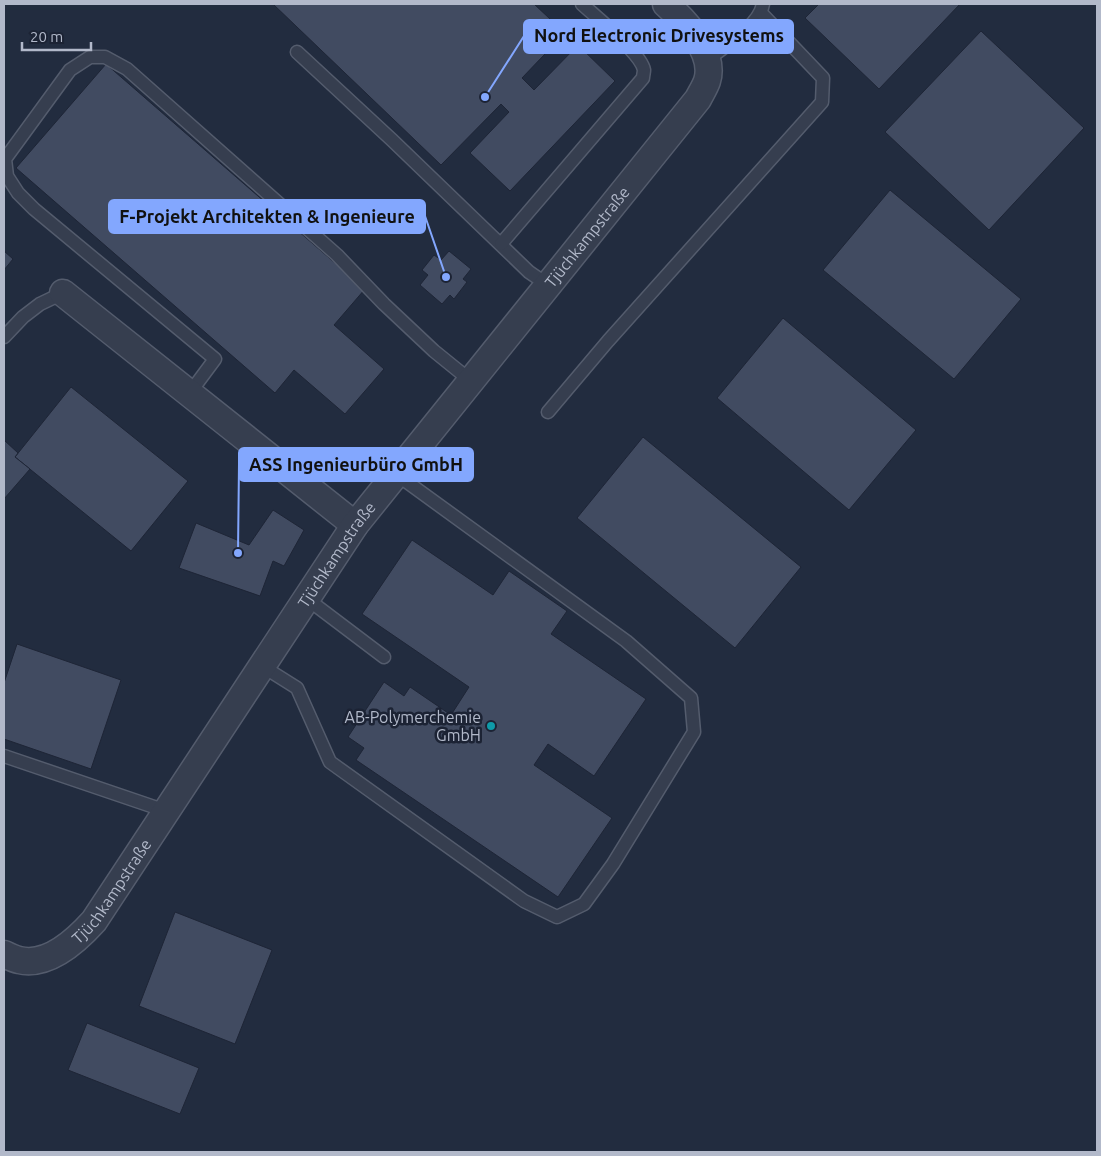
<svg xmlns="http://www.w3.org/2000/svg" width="1101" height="1156" viewBox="0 0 1101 1156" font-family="Ubuntu,sans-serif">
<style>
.building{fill:#414b61;stroke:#1e2536}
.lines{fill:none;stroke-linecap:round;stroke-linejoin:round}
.lane-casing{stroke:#545c6d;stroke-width:15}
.street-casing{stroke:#545c6d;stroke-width:29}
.lane{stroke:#363e4f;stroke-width:12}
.street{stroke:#363e4f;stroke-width:26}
.culture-dot{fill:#0f9aa8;stroke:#1c2334;stroke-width:2}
.labels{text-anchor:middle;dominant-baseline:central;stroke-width:5;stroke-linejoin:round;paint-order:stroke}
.street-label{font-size:16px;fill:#b2b9ca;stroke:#1c2334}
.poi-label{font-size:16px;fill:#b2b9ca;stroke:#1c2334;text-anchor:end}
.leader{fill:none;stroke:#83a7fe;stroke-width:2}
.callout-dot{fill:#83a7fe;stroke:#1c2334;stroke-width:2}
.callout{fill:#83a7fe;stroke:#83a7fe;stroke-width:2}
.callout-label{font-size:18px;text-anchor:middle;font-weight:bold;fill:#111}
</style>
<rect width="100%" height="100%" fill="#222c3f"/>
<g class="building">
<path d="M273,4H534L565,33L522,78L534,90L578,45L615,81L510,191L470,153L509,112L501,104L441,165Z"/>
<path d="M819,4H960L879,89L805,18Z"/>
<path d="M981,31L1084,128L989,230L885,132Z"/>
<path d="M106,64L365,289L334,325L384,369L345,414L294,370L275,393L16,168Z"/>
<path d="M890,190L1021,299L954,379L823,270Z"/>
<path d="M4,251L13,259L4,270Z"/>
<path d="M449,251L471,269L463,279L467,282L454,299L450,295L442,304L420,285L428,275L422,270L434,255L441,260Z"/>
<path d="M783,318L916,430L849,510L717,398Z"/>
<path d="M71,387L188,481L131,551L15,457Z"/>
<path d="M643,437L801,567L735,648L577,518Z"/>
<path d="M4,440L18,453L15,457L30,469L4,499Z"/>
<path d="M273,510L304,530L284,566L273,561L260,596L179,568L196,523L249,545Z"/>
<path d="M412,540L493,595L509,571L567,611L551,634L646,699L594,776L548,744L534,765L612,818L558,897L356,760L364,748L348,737L384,682L404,696L410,687L451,715L469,687L362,614Z"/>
<path d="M17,644L121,680L91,769L4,739V683Z"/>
<path d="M175,912L272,950L235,1044L139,1006Z"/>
<path d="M87,1023L199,1068L180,1114L68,1070Z"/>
</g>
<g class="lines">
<defs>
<g id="lane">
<path d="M297,52L392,140L529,272L548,285"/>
<path d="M707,60C725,46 759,26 763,4"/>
<path d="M501,244L643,78C643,75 644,73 644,70C641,53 596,17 582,4"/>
<path d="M4,337L23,317L40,304L63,293"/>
<path d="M189,394L215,359L34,209L18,193L7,176L5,159L70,70L90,57H105L127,69L337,255L384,304L434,351L471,381"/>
<path d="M548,412L608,341L822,102L823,78L761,13"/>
<path d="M306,598L384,657"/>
<path d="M262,666L297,688L330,762L524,901L557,917L584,904L613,864L694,732L691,698L626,641L396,474"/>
<path d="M4,756L166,811"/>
</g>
<g id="street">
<path d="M63,293L355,525"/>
<path id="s1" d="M4,954C8,956 14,959 19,960C48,967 76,941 94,921L355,525L698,99C701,93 705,87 707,81C716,53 685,21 666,4"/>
</g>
</defs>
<use href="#lane" class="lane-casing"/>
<use href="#street" class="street-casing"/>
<use href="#lane" class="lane"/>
<use href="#street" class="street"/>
</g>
<circle class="culture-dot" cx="491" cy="726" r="5"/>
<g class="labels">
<g class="street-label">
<text stroke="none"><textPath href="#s1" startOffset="949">Tjüchkampstraße</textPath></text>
<text stroke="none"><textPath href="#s1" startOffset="544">Tjüchkampstraße</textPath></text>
<text stroke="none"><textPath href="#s1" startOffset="139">Tjüchkampstraße</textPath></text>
</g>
<g class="poi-label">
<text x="481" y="717">AB-Polymerchemie<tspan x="481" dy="18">GmbH</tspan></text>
</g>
</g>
<path class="leader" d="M485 97L524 36M446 277L425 216M238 553L239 464"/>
<g class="callout-dot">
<circle cx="485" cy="97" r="5"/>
<circle cx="446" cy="277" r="5"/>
<circle cx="238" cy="553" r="5"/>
</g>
<g class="callout">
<rect x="524" y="20" width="269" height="33" rx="5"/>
<rect x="109" y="200" width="316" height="33" rx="5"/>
<rect x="239" y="448" width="234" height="33" rx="5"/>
</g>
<g class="callout-label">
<text x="659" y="42">Nord Electronic Drivesystems</text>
<text x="267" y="223">F-Projekt Architekten &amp; Ingenieure</text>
<text x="356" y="471">ASS Ingenieurbüro GmbH</text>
</g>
<rect width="1101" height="1156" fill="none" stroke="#b2b9ca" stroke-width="10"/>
<path d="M22 42v8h69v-8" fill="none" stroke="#b2b9ca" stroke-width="2.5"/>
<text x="30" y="42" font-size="15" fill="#b2b9ca" stroke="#1c2334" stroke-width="4" paint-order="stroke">20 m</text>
</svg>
